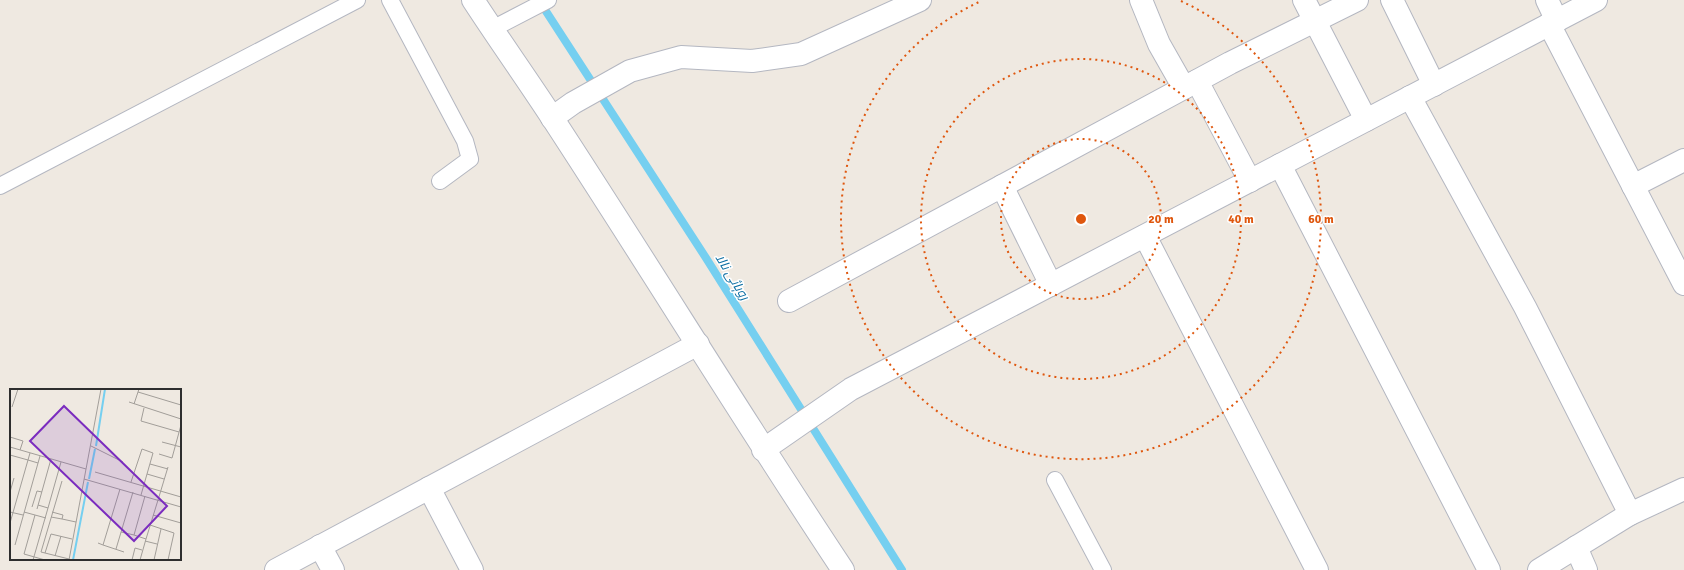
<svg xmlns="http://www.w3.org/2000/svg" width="1684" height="570" viewBox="0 0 1684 570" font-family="Signika,Cairo,sans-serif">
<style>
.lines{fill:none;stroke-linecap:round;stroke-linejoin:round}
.stream{stroke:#75cff0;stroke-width:8}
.service-casing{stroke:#b4b7c1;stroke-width:18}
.minor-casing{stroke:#b4b7c1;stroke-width:24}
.tertiary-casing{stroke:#b4b7c1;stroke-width:24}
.service{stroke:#fff;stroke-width:16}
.minor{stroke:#fff;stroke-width:22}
.tertiary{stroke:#fff;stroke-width:22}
.ring{fill:none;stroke:#df570e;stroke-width:2;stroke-dasharray:2 4}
.labels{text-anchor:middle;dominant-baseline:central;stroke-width:3;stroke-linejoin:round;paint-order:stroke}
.water-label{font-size:13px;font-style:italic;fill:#0d6fa3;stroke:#fff}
.inset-river{fill:none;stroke:#75cff0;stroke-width:2}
.inset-road{fill:none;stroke:#a29e99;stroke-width:1}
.view{fill:#7b2cbf;fill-opacity:0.15;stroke:#7b2cbf;stroke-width:2}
.inset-edge{fill:none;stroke:#2e2e2e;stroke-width:2}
.centre{fill:#df570e;stroke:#fff;stroke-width:2}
.ring-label{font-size:12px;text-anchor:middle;font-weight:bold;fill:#df570e;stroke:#fff;stroke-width:3;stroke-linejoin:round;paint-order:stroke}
</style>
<rect width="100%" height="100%" fill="#efe9e1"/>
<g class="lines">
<path class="stream" d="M540,2L706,258L902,570"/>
<defs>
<g id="service">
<path d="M390,0L465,141L470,159L440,181"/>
<path d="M492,29L548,0"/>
<path d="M0,186L357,0"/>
<path d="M1055,480L1103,570"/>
</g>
<g id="minor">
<path d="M1141,0L1159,44L1184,88"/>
<path d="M1304,0L1366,120"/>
<path d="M1392,0L1434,85"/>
<path d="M1547,0L1557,21"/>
<path d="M1549,24L1684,284"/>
<path d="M1197,81L1250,181"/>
<path d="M1410,97L1525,307L1630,514L1684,489"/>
<path d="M552,118L573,103L630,71L681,57L752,61L801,54L920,0"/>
<path d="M1280,165L1489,570"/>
<path d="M1002,186L1051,285"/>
<path d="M1633,186L1684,160"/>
<path d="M1145,236L1317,570"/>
<path d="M789,301L1230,63L1357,0"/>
<path d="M763,450L851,389L1596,0"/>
<path d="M429,488L472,570"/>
<path d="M320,546L333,570"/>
<path d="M1576,547L1586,570"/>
<path d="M276,570L698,344"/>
<path d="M1539,570L1630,514"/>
</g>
<path id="tertiary" d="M473,0C499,40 527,79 553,119C651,269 744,421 843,570"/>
</defs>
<use href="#service" class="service-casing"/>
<use href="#minor" class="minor-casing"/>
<use href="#tertiary" class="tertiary-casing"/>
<use href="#service" class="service"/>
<use href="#minor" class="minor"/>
<use href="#tertiary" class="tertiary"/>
</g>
<g class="ring">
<circle cx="1081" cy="219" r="80"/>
<circle cx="1081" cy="219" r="160"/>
<path d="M1181 1A240 240 0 1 1 981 1"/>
</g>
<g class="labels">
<g class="water-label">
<text transform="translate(732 277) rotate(58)">روہائی نالا</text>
</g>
</g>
<g transform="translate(10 389)">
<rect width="171" height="171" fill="#efe9e1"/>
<path class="inset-river" d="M86,57L95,0M79,90L85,60M63,171L78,93"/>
<path class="inset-road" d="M128,3L171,16M119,13L171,30M124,15L129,0M2,18L8,0M134,19L131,32L169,43M0,48L13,52L10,61M152,53L171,58M81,57L113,73M0,58L76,80M149,65L162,69L171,36M0,66L18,71L20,64M140,75L158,80M85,83L171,108M74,90L171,118M52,92L31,163L59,170M121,93L132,60L143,64L137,85M0,103L4,89M131,106L137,85L154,90M135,107L124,146L136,150L148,111M148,111L158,78M22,118L27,102L32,103M38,119L51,73M27,120L41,70M0,123L13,126M14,123L36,129M25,126L14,165L35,171M143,126L171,134M41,128L52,130L53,126L42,123M52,130L66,133M0,134L18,71L28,74M140,136L164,144L158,171M111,143L124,146M135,152L147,155M88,154L93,156L110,100M5,156L30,67M93,156L114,163M106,160L123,103M35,164L41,145L62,150M45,167L51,147M23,171L38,119L28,116M59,171L91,0M122,171L125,159L132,161M130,171L136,150M144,171L151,140"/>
<path class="view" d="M54,17L157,117L124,152L20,52Z"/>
<rect width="171" height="171" class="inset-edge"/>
</g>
<circle cx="1081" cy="219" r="6" class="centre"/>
<g class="ring-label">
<text x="1161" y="223">20 m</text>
<text x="1241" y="223">40 m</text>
<text x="1321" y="223">60 m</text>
</g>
</svg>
